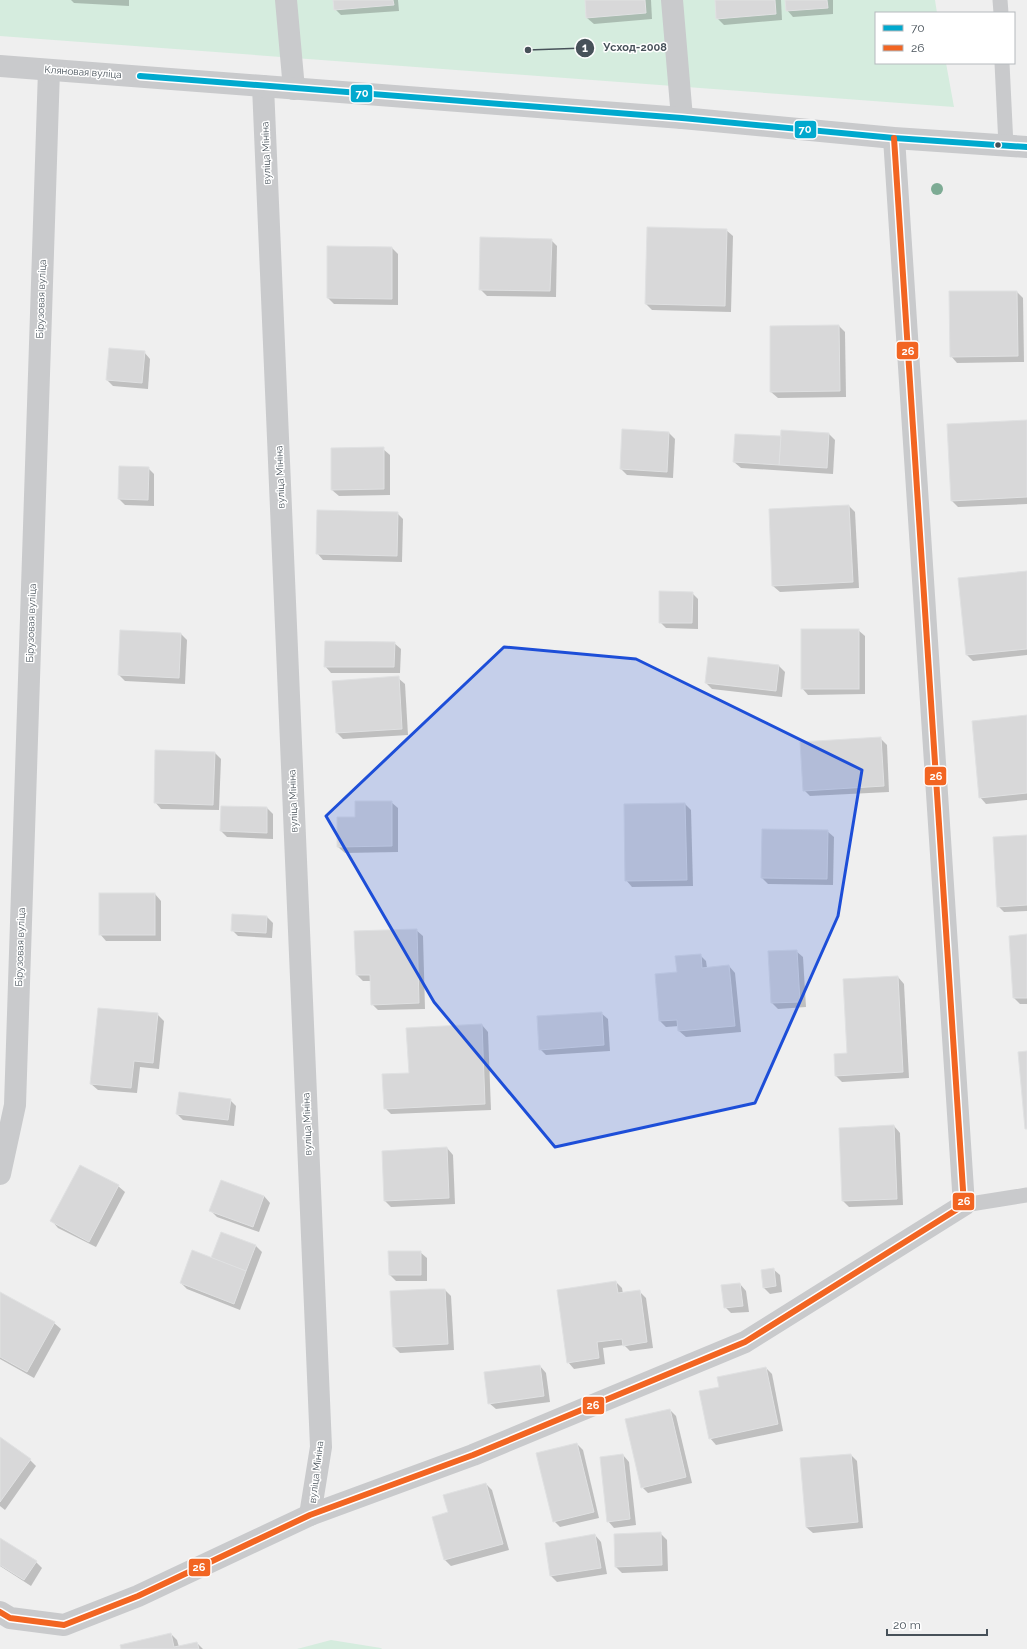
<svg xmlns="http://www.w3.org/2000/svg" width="1027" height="1649" viewBox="0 0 1027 1649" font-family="Raleway,sans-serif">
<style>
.green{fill:#d5ecde}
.shadow{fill:#0003}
.building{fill:#d8d8d9;stroke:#e0e1e2}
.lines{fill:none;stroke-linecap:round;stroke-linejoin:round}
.service{stroke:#c9cacc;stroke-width:15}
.minor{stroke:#c9cacc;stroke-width:22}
.tertiary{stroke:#c9cacc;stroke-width:22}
.bus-1-casing{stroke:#fff;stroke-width:9}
.bus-2-casing{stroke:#fff;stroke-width:9}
.bus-1{stroke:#00a9ce;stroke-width:6}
.bus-2{stroke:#f26522;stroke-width:6}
.tree{fill:#7dab94}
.marked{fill:#1d4ed8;fill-opacity:0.2;stroke:#1d4ed8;stroke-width:3;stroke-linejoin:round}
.bus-dot{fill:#475159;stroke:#fff;stroke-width:1.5}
.labels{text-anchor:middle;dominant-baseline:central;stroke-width:3;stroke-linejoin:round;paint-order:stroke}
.street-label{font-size:10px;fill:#475159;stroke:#fff}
.leader{fill:none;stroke:#475159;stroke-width:1.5}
.callout-dot{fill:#475159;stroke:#fff;stroke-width:1.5}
.mark-label{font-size:12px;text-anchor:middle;font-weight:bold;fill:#fff}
.callout-label{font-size:11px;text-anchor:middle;font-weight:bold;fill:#475159;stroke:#fff;stroke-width:3;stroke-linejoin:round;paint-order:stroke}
.line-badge{stroke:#fff;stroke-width:1.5}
.badge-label{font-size:11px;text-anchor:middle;font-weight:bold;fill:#fff}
</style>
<rect width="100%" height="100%" fill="#efefef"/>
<g class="green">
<path d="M0,0H935L937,13H876V63H946L954,107L0,36Z"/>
<path d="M331,1640L381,1648L382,1649H297Z"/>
</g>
<g class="shadow">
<path d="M71,0H129V6L74,3Z"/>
<path d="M334,0H398L399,11L341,15L335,9Z"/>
<path d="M586,0H651L652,19L594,24L587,18Z"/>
<path d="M716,0H781L782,20L724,25L717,18Z"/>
<path d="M786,0H833V14L793,17L787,10Z"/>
<path d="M726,230L733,236L731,312L652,310L646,304Z"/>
<path d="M551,240L557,246L556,297L487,296L480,289Z"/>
<path d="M328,247L392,248L398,254V305L334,304L328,298Z"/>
<path d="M1017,292L1023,298L1024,362L957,363L951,356Z"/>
<path d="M839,326L845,332L846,397L778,398L771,392Z"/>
<path d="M144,352L150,359L148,389L113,386L107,380Z"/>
<path d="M1027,421V504L958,507L952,501Z"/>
<path d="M669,433L675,439L673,478L627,475L621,469Z"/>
<path d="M829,434L835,440L833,474L741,468L734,462L782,438Z"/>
<path d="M383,449L390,455V495L339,496L332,490Z"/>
<path d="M148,468L154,474V506L125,505L119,499Z"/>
<path d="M849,506L855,512L859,588L780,592L773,586Z"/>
<path d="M397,513L403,519L402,562L323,560L317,553Z"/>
<path d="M1027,572V655L973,661L967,655Z"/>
<path d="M692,593L698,599V629L666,628L660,622Z"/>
<path d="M858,630L865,636V694L808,695L802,688Z"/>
<path d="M181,634L187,640L185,684L125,681L119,675Z"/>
<path d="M394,643L401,649L400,673H331L325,666Z"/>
<path d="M779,666L785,672L782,697L712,689L706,683Z"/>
<path d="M398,678L405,684L408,735L343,739L337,733Z"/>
<path d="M1027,716V800L986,804L980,797Z"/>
<path d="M880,738L887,745L889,792L810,796L804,790Z"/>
<path d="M215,753L221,759L219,810L161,809L155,802Z"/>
<path d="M391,802L398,808V852L345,853L338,847L356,818Z"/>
<path d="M685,804L691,810L693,886L632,887L626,880L625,805Z"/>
<path d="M222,807L267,808L273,814V839L227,837L221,831Z"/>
<path d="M827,831L834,837L833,885L768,884L762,878Z"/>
<path d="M1027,836V911L1004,912L998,906Z"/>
<path d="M155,894L161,901V941H106L100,934Z"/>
<path d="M267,917L273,923L272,938L238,936L232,930Z"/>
<path d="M416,930L423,936L425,1009L378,1010L372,1004L371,981H363L357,975Z"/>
<path d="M1027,935V1004H1020L1014,998L1010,937Z"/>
<path d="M796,951L803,957L806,1007L778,1009L772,1003Z"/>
<path d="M700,955L706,961L707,968L729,966L735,973L741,1032L686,1037L679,1031V1026L666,1027L660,1021Z"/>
<path d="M898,977L904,984L909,1078L842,1082L836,1076Z"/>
<path d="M601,1013L608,1019L610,1051L546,1055L540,1049Z"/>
<path d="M157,1014L164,1021L159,1069L140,1067L137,1093L98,1090L91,1084Z"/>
<path d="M482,1025L488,1032L491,1110L391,1114L385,1108L410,1074Z"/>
<path d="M230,1100L236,1106L234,1126L183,1120L177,1114Z"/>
<path d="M894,1126L900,1133L903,1205L849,1207L843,1201Z"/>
<path d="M447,1148L453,1155L455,1204L391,1207L385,1201Z"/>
<path d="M221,1181L264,1196L270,1203L259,1232L217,1217L211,1211Z"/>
<path d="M118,1186L125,1192L96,1247L58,1228L52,1221Z"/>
<path d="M222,1233L256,1246L262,1252L240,1310L187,1289L181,1283L211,1259Z"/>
<path d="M420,1252L427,1258V1281H396L390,1275Z"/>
<path d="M773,1269L780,1275L782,1292L770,1294L764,1288Z"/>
<path d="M616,1282L622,1288L623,1294L639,1291L646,1298L653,1348L630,1351L624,1345L603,1348L605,1364L574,1369L568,1362Z"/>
<path d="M740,1284L746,1291L749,1312L731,1313L725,1307Z"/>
<path d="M445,1290L451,1296L454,1350L400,1353L393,1346Z"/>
<path d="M0,1293L54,1323L61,1329L34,1378L0,1359Z"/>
<path d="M540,1366L546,1373L550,1402L496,1409L489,1403Z"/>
<path d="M766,1368L772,1374L783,1431L716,1445L710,1438L720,1388Z"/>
<path d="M670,1410L676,1416L692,1483L648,1493L642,1487Z"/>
<path d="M0,1438L30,1460L36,1466L5,1510L0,1506Z"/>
<path d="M577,1444L583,1450L599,1518L560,1527L554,1521Z"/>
<path d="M623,1455L629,1462L636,1525L614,1528L608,1521Z"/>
<path d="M851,1455L857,1461L863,1528L813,1533L806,1527Z"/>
<path d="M486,1484L492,1490L509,1550L451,1566L445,1560L433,1517L450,1513Z"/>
<path d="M661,1534L667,1540L668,1571L622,1573L616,1567Z"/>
<path d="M595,1535L601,1542L607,1574L557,1582L551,1576Z"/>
<path d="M0,1539L36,1562L42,1568L31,1586L0,1566Z"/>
<path d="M171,1634L177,1640L179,1647L197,1643L203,1649H122Z"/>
</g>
<g class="building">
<path d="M333,0H393L394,5L334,10Z"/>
<path d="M585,0H645L646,13L586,18Z"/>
<path d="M715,0H775L776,14L716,19Z"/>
<path d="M785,0H827L828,8L786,11Z"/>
<path d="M647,227L727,229L725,306L645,304Z"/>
<path d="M480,237L552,239L550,291L479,290Z"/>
<path d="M327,246L392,247V299L327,298Z"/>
<path d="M949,291H1017L1018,356L950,357Z"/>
<path d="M839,325L840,391L770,392V326Z"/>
<path d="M109,348L145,351L142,383L106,380Z"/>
<path d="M1027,420V497L951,501L947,424Z"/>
<path d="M622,429L669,432L667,472L620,469Z"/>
<path d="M781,430L829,433L827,468L779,465Z"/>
<path d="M735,434L781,436L779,465L733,462Z"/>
<path d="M384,447V489L331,490V448Z"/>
<path d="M119,466L149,467L148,500L118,499Z"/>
<path d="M849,505L853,582L772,586L769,509Z"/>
<path d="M317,510L398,512L397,556L316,554Z"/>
<path d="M1027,571V649L966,655L958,578Z"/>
<path d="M659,591L693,592L692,623H659Z"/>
<rect x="801" y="629" width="58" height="60"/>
<path d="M120,630L181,633L179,678L118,675Z"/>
<path d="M325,641L395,642L394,667H324Z"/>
<path d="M708,657L779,665L776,691L705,683Z"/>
<path d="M399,676L402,729L336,733L332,681Z"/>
<path d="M1027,715V793L979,798L972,721Z"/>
<path d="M881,737L884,786L803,791L800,742Z"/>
<path d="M155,750L215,752L213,805L154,803Z"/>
<path d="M355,801H392V846L337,847V817H355Z"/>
<path d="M685,803L687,880L625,881L624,804Z"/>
<path d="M221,806L267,807V833L220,831Z"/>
<path d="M762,829L828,830L827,879L761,878Z"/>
<path d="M1027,835V905L997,907L993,837Z"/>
<rect x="99" y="893" width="56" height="42"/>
<path d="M232,914L267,916L266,933L231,931Z"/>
<path d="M417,929L419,1003L371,1005L370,975H356L354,931Z"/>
<path d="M1027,934V998H1013L1009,936Z"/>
<path d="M797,950L800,1002L771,1003L768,951Z"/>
<path d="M701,954L702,968L729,965L735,1026L678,1031L677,1020L659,1021L655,974L677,972L675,956Z"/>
<path d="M898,976L903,1072L835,1076L834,1054L847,1053L843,979Z"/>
<path d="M98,1008L158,1013L153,1063L134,1061L131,1088L90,1084Z"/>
<path d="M602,1012L604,1045L539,1050L537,1016Z"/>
<path d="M482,1024L485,1104L384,1109L382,1074L409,1073L406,1028Z"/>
<path d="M1027,1051V1129H1025L1018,1052Z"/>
<path d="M179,1092L231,1099L228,1120L176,1114Z"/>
<path d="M894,1125L897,1199L842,1201L839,1128Z"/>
<path d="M447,1147L449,1198L384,1201L382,1151Z"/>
<path d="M80,1165L119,1185L89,1242L50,1221Z"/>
<path d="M221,1180L264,1196L253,1227L209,1211Z"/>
<path d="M221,1232L256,1245L246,1271L211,1258Z"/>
<path d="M192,1250L246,1271L234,1304L180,1283Z"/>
<path d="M388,1251H421V1275H389Z"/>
<path d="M774,1268L776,1286L763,1288L761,1270Z"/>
<path d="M616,1281L618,1293L640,1290L647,1342L623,1346L622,1339L597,1342L599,1358L567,1363L557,1290Z"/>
<path d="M740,1283L743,1306L724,1308L721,1285Z"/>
<path d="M431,1289H445L448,1344L393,1347L390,1291Z"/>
<path d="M0,1292L55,1322L27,1372L0,1357Z"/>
<path d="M540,1365L544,1396L488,1404L484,1372Z"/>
<path d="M766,1367L778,1424L709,1439L699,1391L719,1387L717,1377Z"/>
<path d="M670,1409L686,1477L641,1488L625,1419Z"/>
<path d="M0,1437L31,1459L0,1502Z"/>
<path d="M577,1443L594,1512L553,1522L536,1453Z"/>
<path d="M623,1454L630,1519L607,1522L600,1457Z"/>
<path d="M851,1454L858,1522L806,1527L800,1458Z"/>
<path d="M486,1483L503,1544L444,1560L432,1517L448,1512L443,1495Z"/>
<path d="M661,1532L662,1565L615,1567L614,1534Z"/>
<path d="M595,1534L601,1568L550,1576L545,1543Z"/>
<path d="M0,1538L37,1561L24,1580L0,1565Z"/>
<path d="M171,1633L174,1647L197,1642L199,1649H121L120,1645Z"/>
</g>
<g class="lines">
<g class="service">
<path d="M1000,0L1001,13"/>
<path d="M1002,63L1006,146"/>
<path d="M964,1205L1027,1195"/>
</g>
<g class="minor">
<path d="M286,0L294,89"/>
<path d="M672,0L682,118"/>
<path d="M263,86L321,1447L310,1515"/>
<path d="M0,1174L15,1105L49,70"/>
<path d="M0,1612L10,1618L64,1625L138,1596L310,1515L473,1455L745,1342L964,1205L894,138"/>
</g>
<path class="tertiary" d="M0,66L682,118L894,138L1027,147"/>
<defs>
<path id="bus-1" d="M140,76L682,118L894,138L1027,147"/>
<path id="bus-2" d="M0,1612L10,1618L64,1625L138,1596L310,1515L473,1455L745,1342L964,1205L894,138"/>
</defs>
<use href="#bus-1" class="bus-1-casing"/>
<use href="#bus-2" class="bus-2-casing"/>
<use href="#bus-1" class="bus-1"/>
<use href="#bus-2" class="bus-2"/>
</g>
<circle class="tree" cx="937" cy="189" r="6"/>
<path class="marked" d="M504,647L636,659L862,770L838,916L755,1103L555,1147L434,1002L326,816Z"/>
<circle class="bus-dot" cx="998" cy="145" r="3.5"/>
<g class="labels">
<g class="street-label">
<text transform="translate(83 72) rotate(4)">Кляновая вуліца</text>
<text transform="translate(266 153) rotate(-92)">вуліца Мініна</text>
<text transform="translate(41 299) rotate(-88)">Бірузовая вуліца</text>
<text transform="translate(280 477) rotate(-92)">вуліца Мініна</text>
<text transform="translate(31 623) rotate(-88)">Бірузовая вуліца</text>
<text transform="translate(293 801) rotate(-92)">вуліца Мініна</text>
<text transform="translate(20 947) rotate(-88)">Бірузовая вуліца</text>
<text transform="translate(307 1124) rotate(-92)">вуліца Мініна</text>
<text transform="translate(316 1472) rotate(-83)">вуліца Мініна</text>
</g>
</g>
<path class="leader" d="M528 50L585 48"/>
<g class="callout-dot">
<circle cx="528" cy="50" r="4"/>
<circle cx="585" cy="48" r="10"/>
</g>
<g class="mark-label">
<text x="585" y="52">1</text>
</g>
<g class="callout-label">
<text x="635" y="51">Усход-2008</text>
</g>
<g class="line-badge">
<rect x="350" y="84" width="23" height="19" rx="4" fill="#00a9ce"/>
<rect x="794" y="120" width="23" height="19" rx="4" fill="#00a9ce"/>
<rect x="896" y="341" width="23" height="19" rx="4" fill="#f26522"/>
<rect x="924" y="766" width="23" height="20" rx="4" fill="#f26522"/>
<rect x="952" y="1192" width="23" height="19" rx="4" fill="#f26522"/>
<rect x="582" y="1396" width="23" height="19" rx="4" fill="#f26522"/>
<rect x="188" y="1558" width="23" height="19" rx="4" fill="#f26522"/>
</g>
<g class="badge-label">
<text x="362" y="97">70</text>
<text x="805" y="133">70</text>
<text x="908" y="355">26</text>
<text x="936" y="780">26</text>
<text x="964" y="1205">26</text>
<text x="593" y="1409">26</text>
<text x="199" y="1571">26</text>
</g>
<rect x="875" y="12" width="140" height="52" fill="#ffffff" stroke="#b5b9bd"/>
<rect x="883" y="25" width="20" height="6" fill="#00a9ce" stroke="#b5b9bd"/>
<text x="911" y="32" font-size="12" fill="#475159">70</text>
<rect x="883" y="45" width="20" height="6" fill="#f26522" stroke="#b5b9bd"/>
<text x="911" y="52" font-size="12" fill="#475159">26</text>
<path d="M887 1629v6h100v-6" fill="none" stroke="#475159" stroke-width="2"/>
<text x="893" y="1629" font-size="12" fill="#475159" stroke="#ffffff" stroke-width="3" paint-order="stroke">20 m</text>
</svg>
